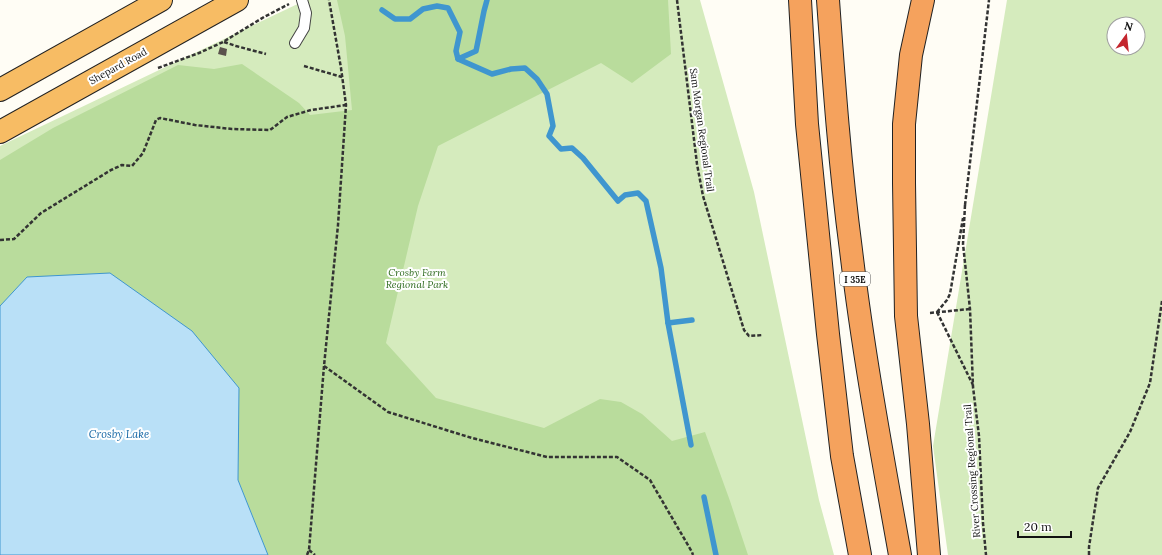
<svg xmlns="http://www.w3.org/2000/svg" width="1162" height="555" viewBox="0 0 1162 555" font-family="Lora,serif">
<style>
.green{fill:#d5ebbd;fill-rule:evenodd}
.forest{fill:#b9dc9c}
.water{fill:#b9e0f7;stroke:#3f96cf}
.lines{fill:none;stroke-linecap:round;stroke-linejoin:round}
.stream{stroke:#3f96cf;stroke-width:5.5}
.building{fill:#5a524d}
.service-casing{stroke:#444;stroke-width:12}
.trunk-casing{stroke:#222;stroke-width:24}
.motorway-casing{stroke:#222;stroke-width:24}
.path{stroke:#333;stroke-width:2.5;stroke-dasharray:4 2;stroke-linecap:butt}
.service{stroke:#fff;stroke-width:10}
.trunk{stroke:#f7bc64;stroke-width:22}
.motorway{stroke:#f5a25d;stroke-width:22}
.labels{text-anchor:middle;dominant-baseline:central;stroke-width:4;stroke-linejoin:round;paint-order:stroke}
.shield{fill:#fff;stroke:#585858;stroke-width:1}
.shield-label{font-size:9px;font-weight:bold;fill:#111}
.street-label{font-size:10px;fill:#111;stroke:#fff}
.park-label{font-size:10px;font-style:italic;fill:#2f6b1f;stroke:#fff}
.water-label{font-size:11px;font-style:italic;fill:#1768a6;stroke:#fff}
</style>
<rect width="100%" height="100%" fill="#fffdf5"/>
<g class="green">
<path d="M306,0H700L754,192L819,500L834,555H0V146Z"/>
<path d="M1007,0H1162V555H948L933,446ZM1114,24H1138V48H1114Z"/>
</g>
<path class="forest" d="M337,0H668L671,54L632,83L601,63L438,146L418,206L386,343L436,398L544,428L600,399L621,402L642,414L672,441L705,432L730,501L748,555H268L238,480L239,388L0,306V160L53,128L178,65L214,69L242,64L299,103L310,115L352,110L345,36Z"/>
<path class="water" d="M110,273L192,331L239,388L238,480L268,555H0V306L27,277Z"/>
<g class="lines">
<g class="stream">
<path d="M382,10L395,19H410L423,9L437,6L448,8L460,32L456,51L458,59L492,74L511,69L525,68L537,79L547,94L553,126L549,136L561,149L572,148L583,158L618,201L625,195L638,193L646,201L661,268L668,323L691,445"/>
<path d="M458,59L476,51L484,11L487,0"/>
<path d="M668,323L692,320"/>
<path d="M704,497L716,555"/>
</g>
</g>
<path class="building" d="M220,47L227,49L226,56L218,54Z"/>
<g class="lines">
<defs>
<path id="service" d="M295,43L304,28L306,13L302,0"/>
<g id="trunk">
<path d="M0,90L161,0"/>
<path d="M0,132L237,0"/>
</g>
<g id="motorway">
<path d="M800,0L807,124L828,334L842,456L860,555"/>
<path d="M828,0C834,84 840,167 851,250C863,352 882,454 900,555"/>
<path d="M923,0L911,55L904,124V183L905,249L906,316L918,424L929,555"/>
</g>
</defs>
<use href="#service" class="service-casing"/>
<use href="#trunk" class="trunk-casing"/>
<use href="#motorway" class="motorway-casing"/>
<g class="path">
<path d="M677,0L697,164L703,196L744,330L749,336L763,335"/>
<path d="M224,42L236,46L266,54"/>
<path d="M304,66L342,77"/>
<path d="M158,68L199,53L223,42L264,17L289,4"/>
<path d="M965,205L963,244L970,309L973,387L979,436L983,523L986,555"/>
<path d="M965,205L989,0"/>
<path d="M0,240L14,239L41,213L111,170L122,165L132,166L143,153L156,120L160,118L195,125L232,129L270,130L287,117L311,110L346,105"/>
<path d="M937,312L947,300L950,294L963,218"/>
<path d="M937,312L973,385"/>
<path d="M930,313L970,309"/>
<path d="M324,366L388,412L472,438L547,457H617L650,480L692,552L693,555"/>
<path d="M309,550L315,555"/>
<path d="M307,555L309,550L324,366L338,225L346,105L341,68L329,0"/>
<path d="M1089,555V547L1098,488L1130,432L1150,383L1162,301"/>
</g>
<use href="#service" class="service"/>
<use href="#trunk" class="trunk"/>
<use href="#motorway" class="motorway"/>
</g>
<g class="labels">
<rect class="shield" x="840" y="272" width="30" height="14" rx="3"/>
<g class="shield-label">
<text x="855" y="279">I 35E</text>
</g>
<g class="street-label">
<text transform="translate(118 66) rotate(-29)">Shepard Road</text>
<text transform="translate(702 130) rotate(82)">Sam Morgan Regional Trail</text>
<text transform="translate(972 471) rotate(-94)">River Crossing Regional Trail</text>
</g>
<g class="park-label">
<text x="417" y="272">Crosby Farm<tspan x="417" dy="12">Regional Park</tspan></text>
</g>
<g class="water-label">
<text x="119" y="434">Crosby Lake</text>
</g>
</g>
<g transform="translate(1126 36) rotate(15)"><circle r="19" fill="#ffffff" stroke="#a0a0a0"/>
<path d="M0-3L7 15L0 10L-7 15Z" fill="#c4262e"/>
<text y="-6" font-size="11" font-weight="bold" text-anchor="middle" fill="#111111">N</text>
</g>
<path d="M1018 531v6h53v-6" fill="none" stroke="#111111" stroke-width="2"/>
<text x="1024" y="531" font-size="12" fill="#111111" stroke="#ffffff" stroke-width="3" paint-order="stroke">20 m</text>
</svg>
